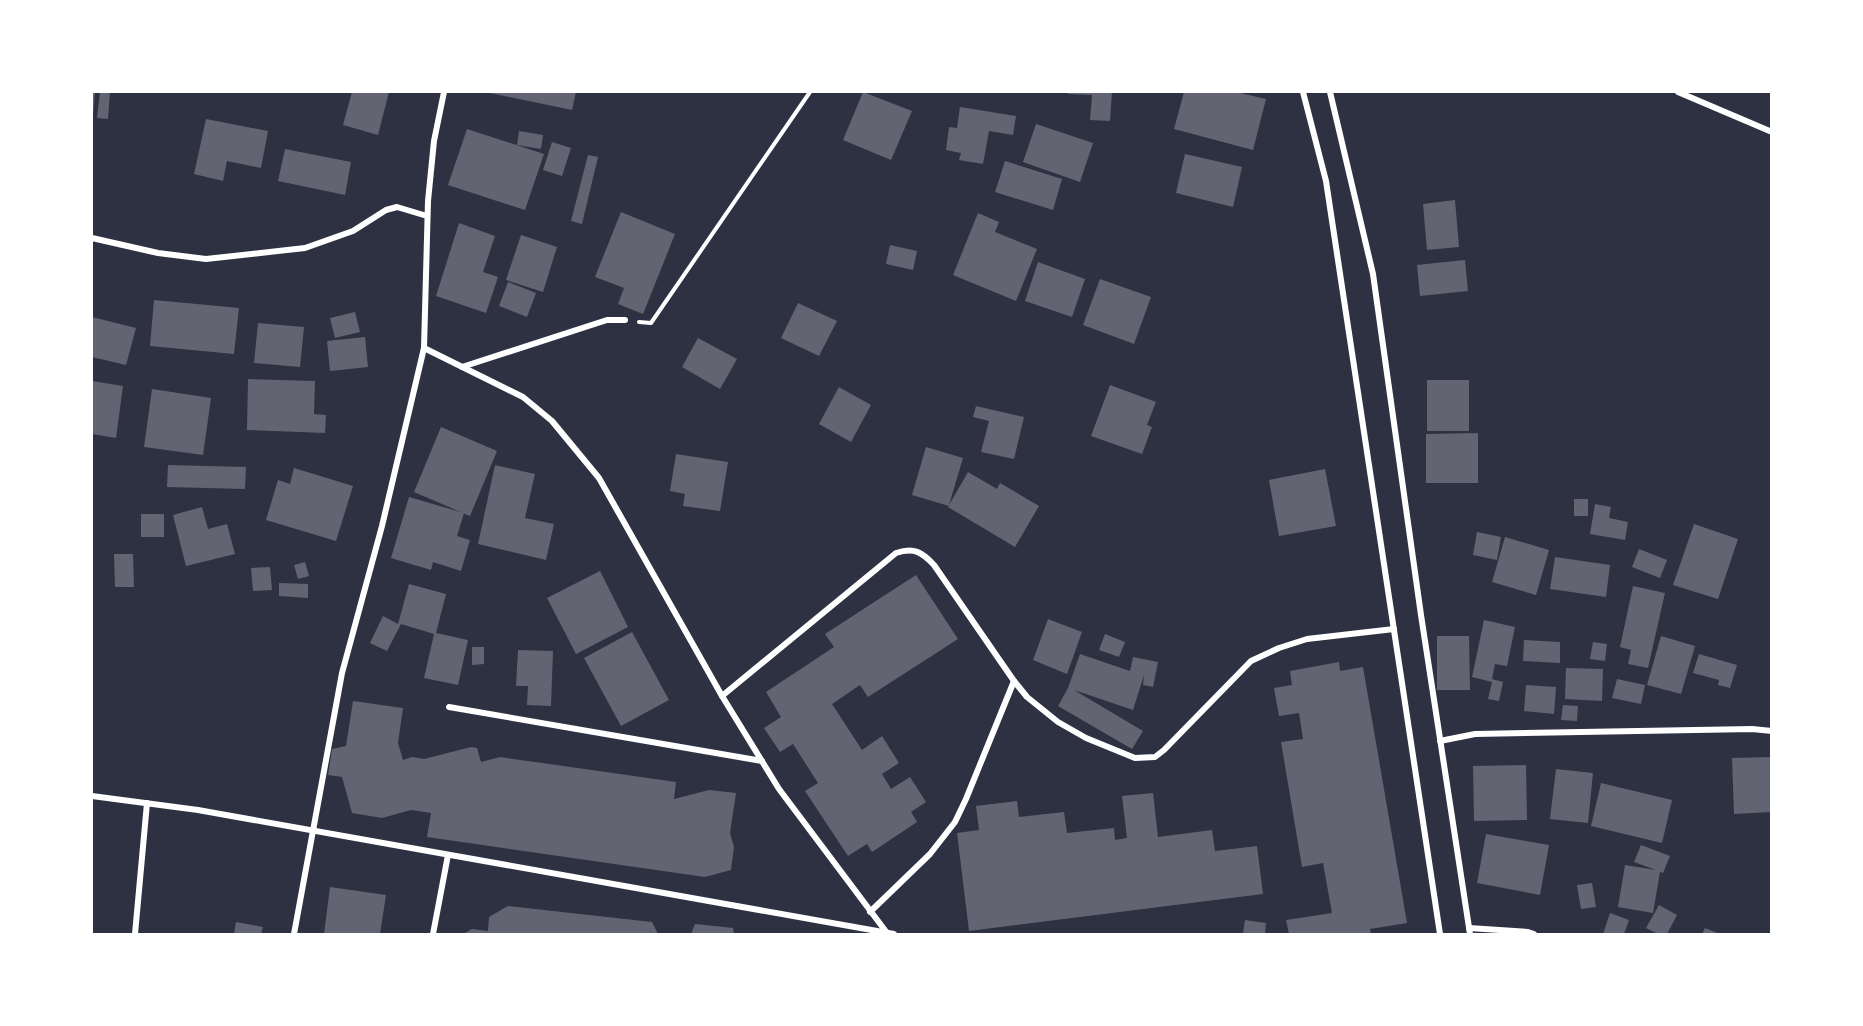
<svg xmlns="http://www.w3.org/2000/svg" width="1863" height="1026" viewBox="0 0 1863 1026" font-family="Montserrat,sans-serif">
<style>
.building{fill:#626471}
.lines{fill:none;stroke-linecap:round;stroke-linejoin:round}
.path{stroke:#fff;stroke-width:4}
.minor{stroke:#fff;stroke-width:6}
</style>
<rect width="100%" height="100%" fill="#2d3142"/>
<g class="building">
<path d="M92,92H95L93,115H92Z"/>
<path d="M100,92H110L108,119L97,118Z"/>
<path d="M352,92H389L378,135L343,125Z"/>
<path d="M485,92H576L572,110Z"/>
<path d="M863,92L912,111L891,160L843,140Z"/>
<path d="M1068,92H1112L1110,121L1090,120L1092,95L1068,94Z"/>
<path d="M1184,92H1236L1266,99L1253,150L1174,129Z"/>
<path d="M960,107L1016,116L1013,135L989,131L983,164L959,160L961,153L946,150L949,127L957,128Z"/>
<path d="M206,119L268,131L261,168L227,161L223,181L194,174Z"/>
<path d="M1036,124L1093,143L1080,182L1023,162Z"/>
<path d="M467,129L544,154L525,210L448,185Z"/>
<path d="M519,131L543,135L541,149L517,145Z"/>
<path d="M552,142L571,148L562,176L543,170Z"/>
<path d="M285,149L351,162L345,195L278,181Z"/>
<path d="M1185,154L1242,167L1233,207L1176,193Z"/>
<path d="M588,155L598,157L582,224L571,221Z"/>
<path d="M1005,161L1062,179L1053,210L995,192Z"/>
<path d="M1455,200L1459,247L1427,250L1423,204Z"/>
<path d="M621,212L675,234L643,314L618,304L624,288L595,277Z"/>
<path d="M978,213L999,222L995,232L1037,249L1016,301L953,275Z"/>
<path d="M459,223L495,236L483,272L498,277L486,313L436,296Z"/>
<path d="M521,235L557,247L543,292L506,280Z"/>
<path d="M890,245L917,251L913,270L886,264Z"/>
<path d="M1465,260L1468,291L1420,296L1417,265Z"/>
<path d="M1038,262L1085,279L1072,317L1025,301Z"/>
<path d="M1100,279L1151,297L1134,344L1083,325Z"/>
<path d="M508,282L536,293L527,317L499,306Z"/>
<path d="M154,300L239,308L234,354L150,346Z"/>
<path d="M798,303L837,321L819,356L781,338Z"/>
<path d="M355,312L360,332L335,338L330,318Z"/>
<path d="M92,317L136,328L126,365L92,357Z"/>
<path d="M258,323L304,327L300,367L254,363Z"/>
<path d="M365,337L368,367L330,371L327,341Z"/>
<path d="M698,338L737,359L720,389L682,367Z"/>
<path d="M248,379L315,381L314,414L326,415L325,433L247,430Z"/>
<rect x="1427" y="380" width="42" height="51"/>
<path d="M92,381L123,386L116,438L92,434Z"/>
<path d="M1110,385L1156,402L1147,425L1152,427L1142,454L1091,436Z"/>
<path d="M839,387L871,405L851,442L819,424Z"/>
<path d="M152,389L211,398L203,455L144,447Z"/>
<path d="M976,406L1024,417L1014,459L981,452L989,421L973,417Z"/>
<path d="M441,427L497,451L470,516L414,492Z"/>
<path d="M1478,433V483H1426V434Z"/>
<path d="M926,447L963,458L949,505L968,472L997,489L1000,483L1039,506L1015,547L948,507L949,506L912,495Z"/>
<path d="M676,454L728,462L720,511L683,506L685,494L670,491Z"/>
<path d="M168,465L246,467L245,489L167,487Z"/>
<path d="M495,465L535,474L525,518L554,524L546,560L478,544Z"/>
<path d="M294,468L353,486L336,541L266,520L278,480L290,484Z"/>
<path d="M1325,469L1336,526L1279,536L1269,480Z"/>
<path d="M409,497L464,513L457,536L470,540L461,571L433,562L431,570L391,558Z"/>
<rect x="1574" y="499" width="14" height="17"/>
<path d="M1595,504L1611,507L1609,518L1628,522L1625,540L1590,534Z"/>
<path d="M202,507L208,529L227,524L235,554L186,566L173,515Z"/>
<rect x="141" y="514" width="23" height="23"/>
<path d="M1694,524L1738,539L1718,599L1673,585Z"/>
<path d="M1477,532L1501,537L1497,560L1473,555Z"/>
<path d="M1505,537L1549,550L1536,595L1492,582Z"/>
<path d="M1639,549L1667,560L1660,578L1632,567Z"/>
<path d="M114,554H133L134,587H115Z"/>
<path d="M1555,557L1610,565L1606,597L1550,589Z"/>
<path d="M305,562L309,576L298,579L294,565Z"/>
<path d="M270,567L272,590L253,591L251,568Z"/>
<path d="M600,571L628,627L576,654L547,598Z"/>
<path d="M916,575L958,639L868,697L860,685L832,704L862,750L882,736L899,763L882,774L891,789L910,777L926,802L911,812L917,822L872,852L867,844L848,856L805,791L818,783L793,744L780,752L764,728L781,717L766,692L834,647L825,634Z"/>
<path d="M279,583L308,584V598L279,596Z"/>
<path d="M409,584L446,594L436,633L468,640L458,685L424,678L434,634L401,624L387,651L370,643L383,616L398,624Z"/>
<path d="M1633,586L1665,593L1648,668L1628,664L1631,650L1620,647Z"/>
<path d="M1048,619L1082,632L1067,674L1033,660Z"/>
<path d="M1484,620L1515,627L1507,666L1495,664L1492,679L1503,682L1499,701L1488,699L1492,682L1472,677Z"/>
<path d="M632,632L669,700L621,726L584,658Z"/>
<path d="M1105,634L1125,642L1119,657L1099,650Z"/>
<path d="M1437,636H1469L1470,690H1437Z"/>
<path d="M1661,636L1695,646L1681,694L1647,685Z"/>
<path d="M1524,640L1560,642V663L1523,661Z"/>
<path d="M1593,642L1607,644L1605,661L1590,659Z"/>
<path d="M472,647H484V664L472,665Z"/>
<path d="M518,650L553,651L551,706L527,705L528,686H516Z"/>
<path d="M1080,654L1130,671L1133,657L1158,662L1153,687L1143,685L1144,675L1133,710L1074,690L1143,731L1132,749L1058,706L1068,688Z"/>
<path d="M1699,654L1737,665L1730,688L1718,685L1719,680L1693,673Z"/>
<path d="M1339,662L1340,671L1363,667L1407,923L1370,929L1371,934H1289L1286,920L1332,913L1323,863L1302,867L1281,742L1303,739L1299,713L1279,716L1274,688L1292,685L1290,671Z"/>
<path d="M1566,668L1603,669L1602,701L1565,699Z"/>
<path d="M1617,679L1645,685L1641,704L1612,698Z"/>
<path d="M1526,685L1556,687L1554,714L1524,711Z"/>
<path d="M353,701L403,708L398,743L403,760L412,757L424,759L471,747L477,748L481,762L500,757L676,782L674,799L709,790L736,793L730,833L734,847L731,870L705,877L427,837L431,813L411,810L382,818L352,813L342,777L328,775L332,749L346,746Z"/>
<path d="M1563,705L1578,706L1577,721L1561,720Z"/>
<path d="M1772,757V812L1734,814L1732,758Z"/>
<path d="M1526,765L1527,820L1474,821L1473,766Z"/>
<path d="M1556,769L1593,773L1588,823L1550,819Z"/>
<path d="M1601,783L1672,800L1662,843L1591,826Z"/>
<path d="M1153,793L1158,837L1212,830L1215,851L1257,846L1263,894L969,931L957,833L979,830L976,806L1017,801L1019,817L1064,812L1067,833L1114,828L1115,840L1127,838L1122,796Z"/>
<path d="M1486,834L1549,845L1540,895L1477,883Z"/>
<path d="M1641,845L1670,856L1663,873L1660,872L1653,913L1618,907L1625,865L1656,870L1634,862Z"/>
<path d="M1592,883L1596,907L1581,909L1577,885Z"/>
<path d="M330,887L386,895L380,934H324Z"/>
<path d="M1659,905L1677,915L1667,934H1658L1646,928Z"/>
<path d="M508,906L652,922L658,934H463L472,929L488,931L489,917Z"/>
<path d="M1610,913L1629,920L1624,934H1603Z"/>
<path d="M1245,920L1266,923L1265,934H1243Z"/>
<path d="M236,922L263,927L261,934H234Z"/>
<path d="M695,924L733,928L734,934H691Z"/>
<path d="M1705,928L1720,934H1702Z"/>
</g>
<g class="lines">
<path class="path" d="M639,322L651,323L810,92"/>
<g class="minor">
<path d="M1303,92L1326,181L1440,934"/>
<path d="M1330,92L1373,274L1421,615L1470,934"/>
<path d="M1678,92L1772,132"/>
<path d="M92,238L158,253L206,259L305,248L353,231L386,210L397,207L427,216"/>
<path d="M424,348L523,397L552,421L599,478L722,696L779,789L887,933"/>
<path d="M462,367L607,320H625"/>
<path d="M722,696L896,553C914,547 922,552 934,565L1014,681L1027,697L1058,722L1086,738L1135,758L1155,757L1164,750L1251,661L1279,648L1307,639L1394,629"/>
<path d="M449,707L762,761"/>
<path d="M1440,741L1475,734L1752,729L1772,731"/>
<path d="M92,796L198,810L894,934"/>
<path d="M870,912L930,854L955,822L966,799L1014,681"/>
<path d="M1469,928L1528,932L1534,934"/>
<path d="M135,934L147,803"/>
<path d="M294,934L342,673L382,526L424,348L428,201L434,141L444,92"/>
<path d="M433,934L448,855"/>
</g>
</g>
<rect width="1863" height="1026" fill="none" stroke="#ffffff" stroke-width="186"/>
</svg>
